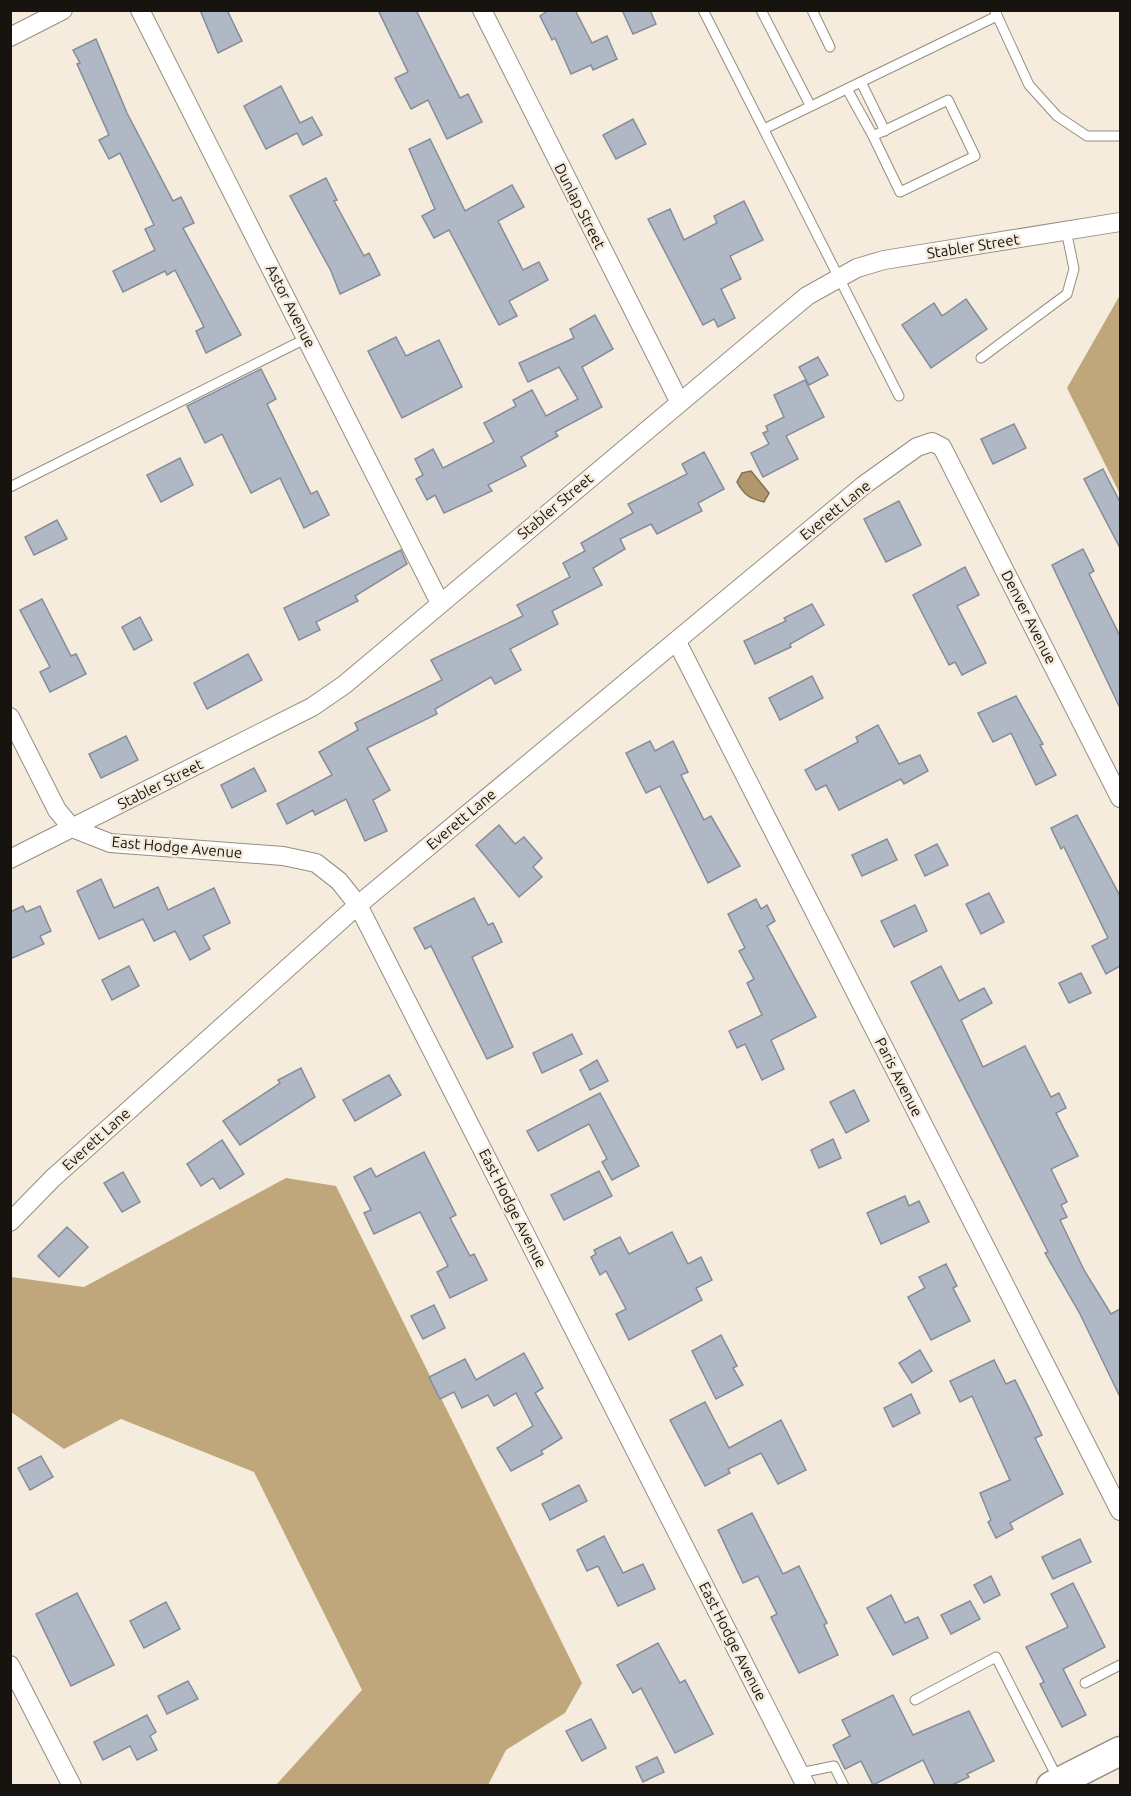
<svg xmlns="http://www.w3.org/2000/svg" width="1131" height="1796" viewBox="0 0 1131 1796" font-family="Ubuntu,sans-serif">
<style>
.forest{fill:#c0a77b}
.water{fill:#b0976c;stroke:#827050;stroke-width:1.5}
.building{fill:#b0b7c5;stroke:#858c9a;stroke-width:1.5}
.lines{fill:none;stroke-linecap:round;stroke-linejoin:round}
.service-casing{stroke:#968e80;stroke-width:11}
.minor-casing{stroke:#968e80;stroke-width:20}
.primary-casing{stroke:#968e80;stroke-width:31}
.service{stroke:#fff;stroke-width:9}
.minor{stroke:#fff;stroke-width:18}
.primary{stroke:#fff;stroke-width:28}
.labels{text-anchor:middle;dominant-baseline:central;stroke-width:5;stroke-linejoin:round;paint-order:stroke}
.street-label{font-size:15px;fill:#17140f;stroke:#f5ecdd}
</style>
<rect width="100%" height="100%" fill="#f5ecdd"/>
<g class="forest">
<path d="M1120,295V494L1067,388Z"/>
<path d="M286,1178L336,1186L582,1683L565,1713L506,1750L488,1785H276L362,1690L254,1472L121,1419L64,1449L11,1412V1277L84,1287Z"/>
</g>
<path class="water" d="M751,471L769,493L764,502C750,499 744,495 737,482L742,473Z"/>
<g class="building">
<path d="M200,10H227L242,41L218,53Z"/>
<path d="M378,10H416L460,98L468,94L482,122L447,139L428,100L411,109L395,78L408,72Z"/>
<path d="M549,10H575L592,43L607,36L617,59L593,70L591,65L571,74L555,38L552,40L540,16Z"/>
<path d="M622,10H650L656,24L633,34Z"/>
<path d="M96,39L127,113L173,201L181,197L194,223L183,228L241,335L206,353L196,331L204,327L175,270L167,275L165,271L123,292L113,271L155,250L145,229L154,225L120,153L109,159L99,140L109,135L77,64L80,63L73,50Z"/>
<path d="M281,86L300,123L312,117L322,135L303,145L297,133L266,149L244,106Z"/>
<path d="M633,119L646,144L616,159L603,135Z"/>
<path d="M430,139L465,211L512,185L524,207L498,221L523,270L539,262L548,280L509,301L517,316L499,325L449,230L434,238L422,216L435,209L409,149Z"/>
<path d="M326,178L337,200L334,201L364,256L369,253L380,275L340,294L331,271L290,196Z"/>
<path d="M744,201L763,240L730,256L741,279L721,289L735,318L718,327L714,319L703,325L648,219L670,209L684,240L717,223L714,216Z"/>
<path d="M966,299L987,329L931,368L902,325L934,303L942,316Z"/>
<path d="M595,315L613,349L582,367L602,407L555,432L558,436L521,457L526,466L488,485L492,491L444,513L435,495L427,500L416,479L423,475L415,459L433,449L443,468L494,442L484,423L516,406L513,400L532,390L546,416L578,399L559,367L528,382L519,363L574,338L570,329Z"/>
<path d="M396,337L406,356L439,340L462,387L402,418L368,351Z"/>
<path d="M818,357L828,375L809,385L799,367Z"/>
<path d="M261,369L276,399L267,404L311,494L317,491L329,515L304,528L280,478L251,493L222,434L205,443L187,406Z"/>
<path d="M805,380L824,417L786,436L798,459L763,477L751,453L769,444L763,433L768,431L766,426L784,417L774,395Z"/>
<path d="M1014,424L1026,448L993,464L981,439Z"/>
<path d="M704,452L724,489L698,503L702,511L657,534L651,524L620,539L625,549L593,568L602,585L552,611L558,624L510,649L521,670L495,684L491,677L435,709L437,714L367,748L390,790L373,800L387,831L365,841L346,799L315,815L313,810L287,824L277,804L332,775L319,752L358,730L355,723L442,680L431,660L523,616L517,605L570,577L563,563L585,551L581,543L633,513L628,504L687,474L682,464Z"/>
<path d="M180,458L193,485L161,502L147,475Z"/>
<path d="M1103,469L1120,502V548L1084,479Z"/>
<path d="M899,501L921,545L886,562L864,519Z"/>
<path d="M57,520L67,539L34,555L25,537Z"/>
<path d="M1083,549L1094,571L1089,574L1120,636V708L1052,565Z"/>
<path d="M401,550L407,564L355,596L358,601L316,622L320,630L299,640L284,608Z"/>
<path d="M965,567L979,595L957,606L986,663L962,675L955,662L949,665L913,595Z"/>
<path d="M42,599L71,656L76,654L86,674L50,692L40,672L50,667L20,610Z"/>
<path d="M812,604L824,625L790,644L791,647L755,664L744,641L786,621L784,618Z"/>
<path d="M140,617L152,640L134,650L122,627Z"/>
<path d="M248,654L262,680L207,709L194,683Z"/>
<path d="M812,676L823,698L780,720L769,698Z"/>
<path d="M1016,696L1043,744L1040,745L1056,775L1036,785L1011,733L993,742L978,713Z"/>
<path d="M878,725L899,764L920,755L928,771L904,784L901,779L839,810L826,785L816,790L805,770L858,742L856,737Z"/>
<path d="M126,736L138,760L101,778L89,754Z"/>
<path d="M650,741L655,751L673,741L688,772L681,775L704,820L711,816L740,866L708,883L660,786L646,793L626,753Z"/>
<path d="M254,768L266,791L232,808L221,785Z"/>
<path d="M1077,815L1120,896V966L1106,974L1092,946L1108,938L1064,847L1061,849L1051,828Z"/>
<path d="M499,825L515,844L524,837L542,858L533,867L542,877L519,897L476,845Z"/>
<path d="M887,839L897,860L862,876L852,855Z"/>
<path d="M937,844L948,865L925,876L915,855Z"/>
<path d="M101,879L114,908L158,887L168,910L214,888L230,923L203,936L210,949L190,960L175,931L154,941L143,919L99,939L77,891Z"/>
<path d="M989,893L1004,922L981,934L966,904Z"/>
<path d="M474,898L488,925L493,923L502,942L472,957L513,1047L487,1059L431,946L425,949L414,928Z"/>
<path d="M756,899L761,909L767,905L775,921L767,926L816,1017L771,1040L784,1069L762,1080L745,1044L737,1048L729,1031L762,1015L747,983L754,979L739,951L745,948L728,914Z"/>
<path d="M915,905L927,931L894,947L881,921Z"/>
<path d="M23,906L26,912L40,906L51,931L40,936L44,944L10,959V912Z"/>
<path d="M129,966L139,986L112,1000L102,980Z"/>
<path d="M941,966L959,1001L984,988L992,1003L961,1020L983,1067L1025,1046L1051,1097L1059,1093L1066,1108L1056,1113L1078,1156L1051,1169L1067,1202L1061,1205L1067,1217L1060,1220L1084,1270L1111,1314L1120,1309V1397L1080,1314L1045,1253L1048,1252L911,982Z"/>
<path d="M1081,973L1091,993L1069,1003L1059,983Z"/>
<path d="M572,1034L582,1054L542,1073L533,1053Z"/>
<path d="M597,1060L608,1081L590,1090L580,1070Z"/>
<path d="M301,1068L315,1097L240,1145L223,1121L280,1083L278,1080Z"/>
<path d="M389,1075L401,1095L355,1121L343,1100Z"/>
<path d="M854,1090L869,1121L846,1133L830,1102Z"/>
<path d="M600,1093L639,1166L612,1180L602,1162L607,1159L589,1124L538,1151L527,1131Z"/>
<path d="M833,1139L841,1158L819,1168L811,1150Z"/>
<path d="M222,1140L244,1174L220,1189L213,1178L201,1186L187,1164Z"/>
<path d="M424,1152L456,1215L450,1218L470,1256L474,1254L487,1280L450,1298L437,1272L448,1266L420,1212L374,1234L364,1213L371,1210L354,1177L371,1168L376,1177Z"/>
<path d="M599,1171L612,1196L564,1220L551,1195Z"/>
<path d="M123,1172L140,1202L122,1212L104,1183Z"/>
<path d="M905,1196L909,1206L919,1201L929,1222L881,1244L867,1213Z"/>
<path d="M67,1227L88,1247L59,1277L38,1256Z"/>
<path d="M672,1232L688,1264L701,1257L712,1280L696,1288L702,1300L629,1340L616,1314L626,1309L606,1271L600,1275L591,1257L596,1254L594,1250L620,1237L629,1254Z"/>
<path d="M946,1264L957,1286L953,1288L970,1321L931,1340L908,1297L925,1288L919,1277Z"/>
<path d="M434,1305L445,1328L423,1339L411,1316Z"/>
<path d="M721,1335L737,1366L733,1368L743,1385L716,1399L692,1351Z"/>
<path d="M920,1350L932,1371L912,1383L899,1363Z"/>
<path d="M524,1353L543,1388L535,1393L562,1438L541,1451L543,1454L511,1471L497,1448L533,1426L516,1393L494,1406L488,1395L462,1408L454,1392L440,1399L429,1377L465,1359L476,1380Z"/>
<path d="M994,1360L1006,1384L1015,1380L1031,1412L1042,1435L1035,1438L1063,1494L1010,1523L1013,1529L996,1538L988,1522L991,1520L980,1493L1010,1480L972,1396L960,1402L950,1381Z"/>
<path d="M911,1394L920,1413L893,1427L884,1408Z"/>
<path d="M705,1402L729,1448L781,1420L806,1470L778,1484L761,1453L728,1469L730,1473L705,1486L670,1420Z"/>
<path d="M41,1456L53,1477L30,1490L18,1468Z"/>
<path d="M579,1485L587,1501L550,1520L542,1504Z"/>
<path d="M752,1513L783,1574L799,1566L827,1623L824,1625L838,1655L799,1673L771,1617L777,1614L758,1576L743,1583L718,1530Z"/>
<path d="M604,1536L623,1573L643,1564L655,1589L618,1606L598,1566L587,1571L577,1550Z"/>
<path d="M1080,1539L1091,1562L1053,1579L1042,1557Z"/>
<path d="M991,1576L1000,1595L984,1603L974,1585Z"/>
<path d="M1073,1583L1105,1647L1063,1669L1086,1715L1062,1727L1040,1684L1044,1682L1026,1647L1068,1627L1051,1594Z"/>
<path d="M77,1593L114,1665L71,1686L36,1614Z"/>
<path d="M891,1595L905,1623L918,1617L928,1638L893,1655L867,1608Z"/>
<path d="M970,1601L980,1619L951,1634L941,1615Z"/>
<path d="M166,1602L180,1629L144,1648L130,1621Z"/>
<path d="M658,1643L680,1683L685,1680L713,1734L675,1753L641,1688L633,1693L617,1665Z"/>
<path d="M188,1681L198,1699L167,1714L158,1696Z"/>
<path d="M893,1695L913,1735L969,1711L994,1761L967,1774L969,1777L952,1785H935L923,1760L873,1785L861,1761L845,1769L833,1745L850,1736L842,1720Z"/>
<path d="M147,1715L156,1732L150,1736L157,1750L137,1760L130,1746L103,1760L94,1742Z"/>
<path d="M591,1719L606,1748L582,1761L566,1731Z"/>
<path d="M657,1757L664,1772L643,1782L636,1767Z"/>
</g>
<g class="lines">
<defs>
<g id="service">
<path d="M703,10L899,396"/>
<path d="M761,10L810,105"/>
<path d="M812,10L830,47"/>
<path d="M995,11L1029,85L1057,116L1087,136H1120"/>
<path d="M861,82L885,131"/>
<path d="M847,89L873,136"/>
<path d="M948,100L975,156L900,192L873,136Z"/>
<path d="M764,129L997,16"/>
<path d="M981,358L1067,294L1074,269L1066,230"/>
<path d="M10,487L307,338"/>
<path d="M1085,1683L1120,1665"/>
<path d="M915,1700L996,1657L1058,1779"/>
<path d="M800,1773L834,1766L844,1786"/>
</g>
<g id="minor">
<path d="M140,10L440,603"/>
<path d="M482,10L679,401"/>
<path d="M10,37L63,10"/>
<path d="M677,642L1120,1511"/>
<path d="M10,717L57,810L72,828L110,843L283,856L316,863L339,881L358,905L806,1786"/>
<path d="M10,859L312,707L344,685L807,296L857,268L884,260L1120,222"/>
<path d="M10,1222L53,1178L358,905L864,485L917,447L932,442L942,447L1120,798"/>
<path d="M10,1665L72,1786"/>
</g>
<path id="primary" d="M1051,1786L1120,1751"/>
</defs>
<use href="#service" class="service-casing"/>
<use href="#minor" class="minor-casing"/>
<use href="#primary" class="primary-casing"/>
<use href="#service" class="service"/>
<use href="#minor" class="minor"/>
<use href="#primary" class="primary"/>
</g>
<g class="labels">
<g class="street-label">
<text transform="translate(580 206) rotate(63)">Dunlap Street</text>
<text transform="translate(973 246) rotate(-9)">Stabler Street</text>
<text transform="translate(291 306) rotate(63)">Astor Avenue</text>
<text transform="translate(555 506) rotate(-40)">Stabler Street</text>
<text transform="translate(835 510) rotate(-39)">Everett Lane</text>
<text transform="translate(1029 617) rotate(63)">Denver Avenue</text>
<text transform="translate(160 784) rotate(-27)">Stabler Street</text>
<text transform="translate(461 819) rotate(-40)">Everett Lane</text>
<text transform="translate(177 847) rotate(5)">East Hodge Avenue</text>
<text transform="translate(899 1077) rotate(63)">Paris Avenue</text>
<text transform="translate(96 1139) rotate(-42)">Everett Lane</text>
<text transform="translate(513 1208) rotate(63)">East Hodge Avenue</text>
<text transform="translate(733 1641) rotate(63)">East Hodge Avenue</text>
</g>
</g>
<rect width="1131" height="1796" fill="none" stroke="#17140f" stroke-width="24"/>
</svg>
